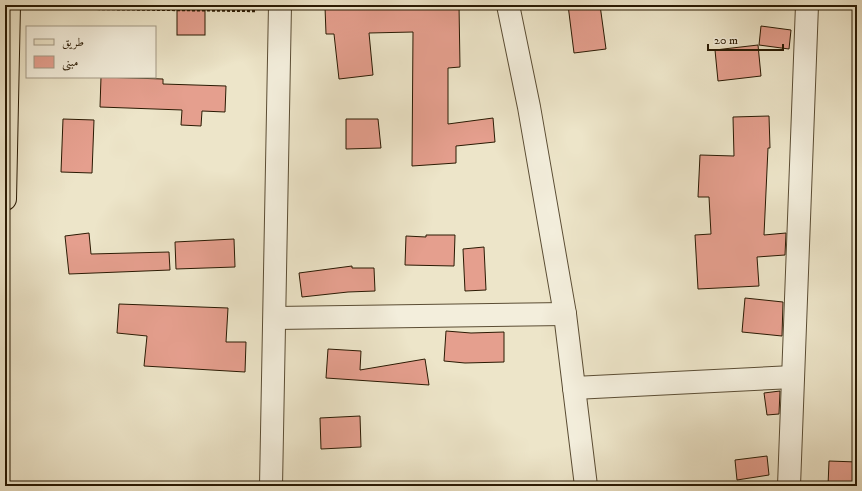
<svg xmlns="http://www.w3.org/2000/svg" width="862" height="491" viewBox="0 0 862 491" font-family="'IM FELL DW Pica',Amiri,serif">
<style>
.building{fill:#e59f8e;stroke:#2a1a03}
.lines{fill:none;stroke-linecap:round;stroke-linejoin:round}
.minor-casing{stroke:#5b4d34;stroke-width:24}
.primary-casing{stroke:#2a1a03;stroke-width:24}
.path{stroke:#2a1a03;stroke-width:2.5;stroke-dasharray:3 2;stroke-linecap:butt}
.minor{stroke:#f3eedc;stroke-width:22}
.primary{stroke:#ede5c9;stroke-width:22}
</style>
<rect width="100%" height="100%" fill="#ede5c9"/>
<filter id="stains"><feTurbulence type="fractalNoise" baseFrequency=".005" numOctaves="4"/><feColorMatrix values="0 0 0 0 .2 0 0 0 0 .09 0 0 0 0 .02 0 0 0 .5 -.17"/></filter>
<radialGradient id="worn" r=".72"><stop offset=".6" stop-color="#630" stop-opacity="0"/><stop offset="1" stop-color="#630" stop-opacity=".3"/></radialGradient>
<g class="building">
<path d="M392,5H459L460,67L448,68V124L493,118L495,142L456,146V163L412,166L413,32L369,33L373,75L339,79L334,34H326L325,7Z"/>
<path d="M568,5H600L606,49L574,53Z"/>
<rect x="177" y="9" width="28" height="26"/>
<path d="M761,26L791,30L789,49L759,45Z"/>
<path d="M758,45L761,76L718,81L715,50Z"/>
<path d="M101,77L163,79V84L226,86L225,112L202,111L201,126L181,125L182,110L100,107Z"/>
<path d="M769,116L770,148H768L764,235L786,233L785,255L757,257L759,286L698,289L695,235L711,234L709,197H698L700,155L734,156L733,117Z"/>
<path d="M63,119L94,120L92,173L61,172Z"/>
<path d="M346,119H378L381,148L346,149Z"/>
<path d="M89,233L91,254L169,252L170,270L69,274L65,236Z"/>
<path d="M426,235H455L454,266L405,265L406,236L426,237Z"/>
<path d="M234,239L235,267L176,269L175,242Z"/>
<path d="M484,247L486,290L465,291L463,249Z"/>
<path d="M352,266V268H374L375,291L348,292L302,297L299,273Z"/>
<path d="M745,298L783,302L782,336L742,332Z"/>
<path d="M119,304L228,308L226,342H246L245,372L144,366L147,336L117,333Z"/>
<path d="M446,331L471,333L504,332V362L465,363L444,361Z"/>
<path d="M328,349L361,351L360,370L425,359L429,385L326,378Z"/>
<path d="M780,391L779,414L767,415L764,393Z"/>
<path d="M360,416L361,447L321,449L320,418Z"/>
<path d="M767,456L769,475L737,480L735,460Z"/>
<path d="M829,461L857,462V486H828Z"/>
</g>
<g class="lines">
<defs>
<g id="minor">
<path d="M508,5L529,107L565,314L586,486"/>
<path d="M275,318L565,314"/>
<path d="M574,388L793,377"/>
<path d="M271,486L280,5"/>
<path d="M789,486L807,5"/>
</g>
<path id="primary" d="M5,199L9,5"/>
</defs>
<use href="#minor" class="minor-casing"/>
<use href="#primary" class="primary-casing"/>
<path class="path" d="M32,8L257,11"/>
<use href="#minor" class="minor"/>
<use href="#primary" class="primary"/>
</g>
<rect width="862" height="491" fill="none" stroke="#ede5c9" stroke-width="20"/>
<rect x="6" y="6" width="850" height="479" fill="none" stroke="#2a1a03" stroke-width="2"/>
<rect x="10" y="10" width="842" height="471" fill="none" stroke="#2a1a03"/>
<rect x="26" y="26" width="130" height="52" fill="#f3eedc" stroke="#a39985"/>
<rect x="34" y="39" width="20" height="6" fill="#ede5c9" stroke="#a39985"/>
<text x="62" y="46" font-size="12" fill="#2a1a03">طريق</text>
<rect x="34" y="56" width="20" height="12" fill="#e59f8e" stroke="#a39985"/>
<text x="62" y="66" font-size="12" fill="#2a1a03">مبنى</text>
<path d="M708 44v6h75v-6" fill="none" stroke="#2a1a03" stroke-width="2"/>
<text x="714" y="44" font-size="12" fill="#2a1a03" stroke="#f3eedc" stroke-width="3" paint-order="stroke">20 m</text>
<rect width="100%" height="100%" filter="url(#stains)"/>
<rect width="100%" height="100%" fill="url(#worn)"/>
</svg>
